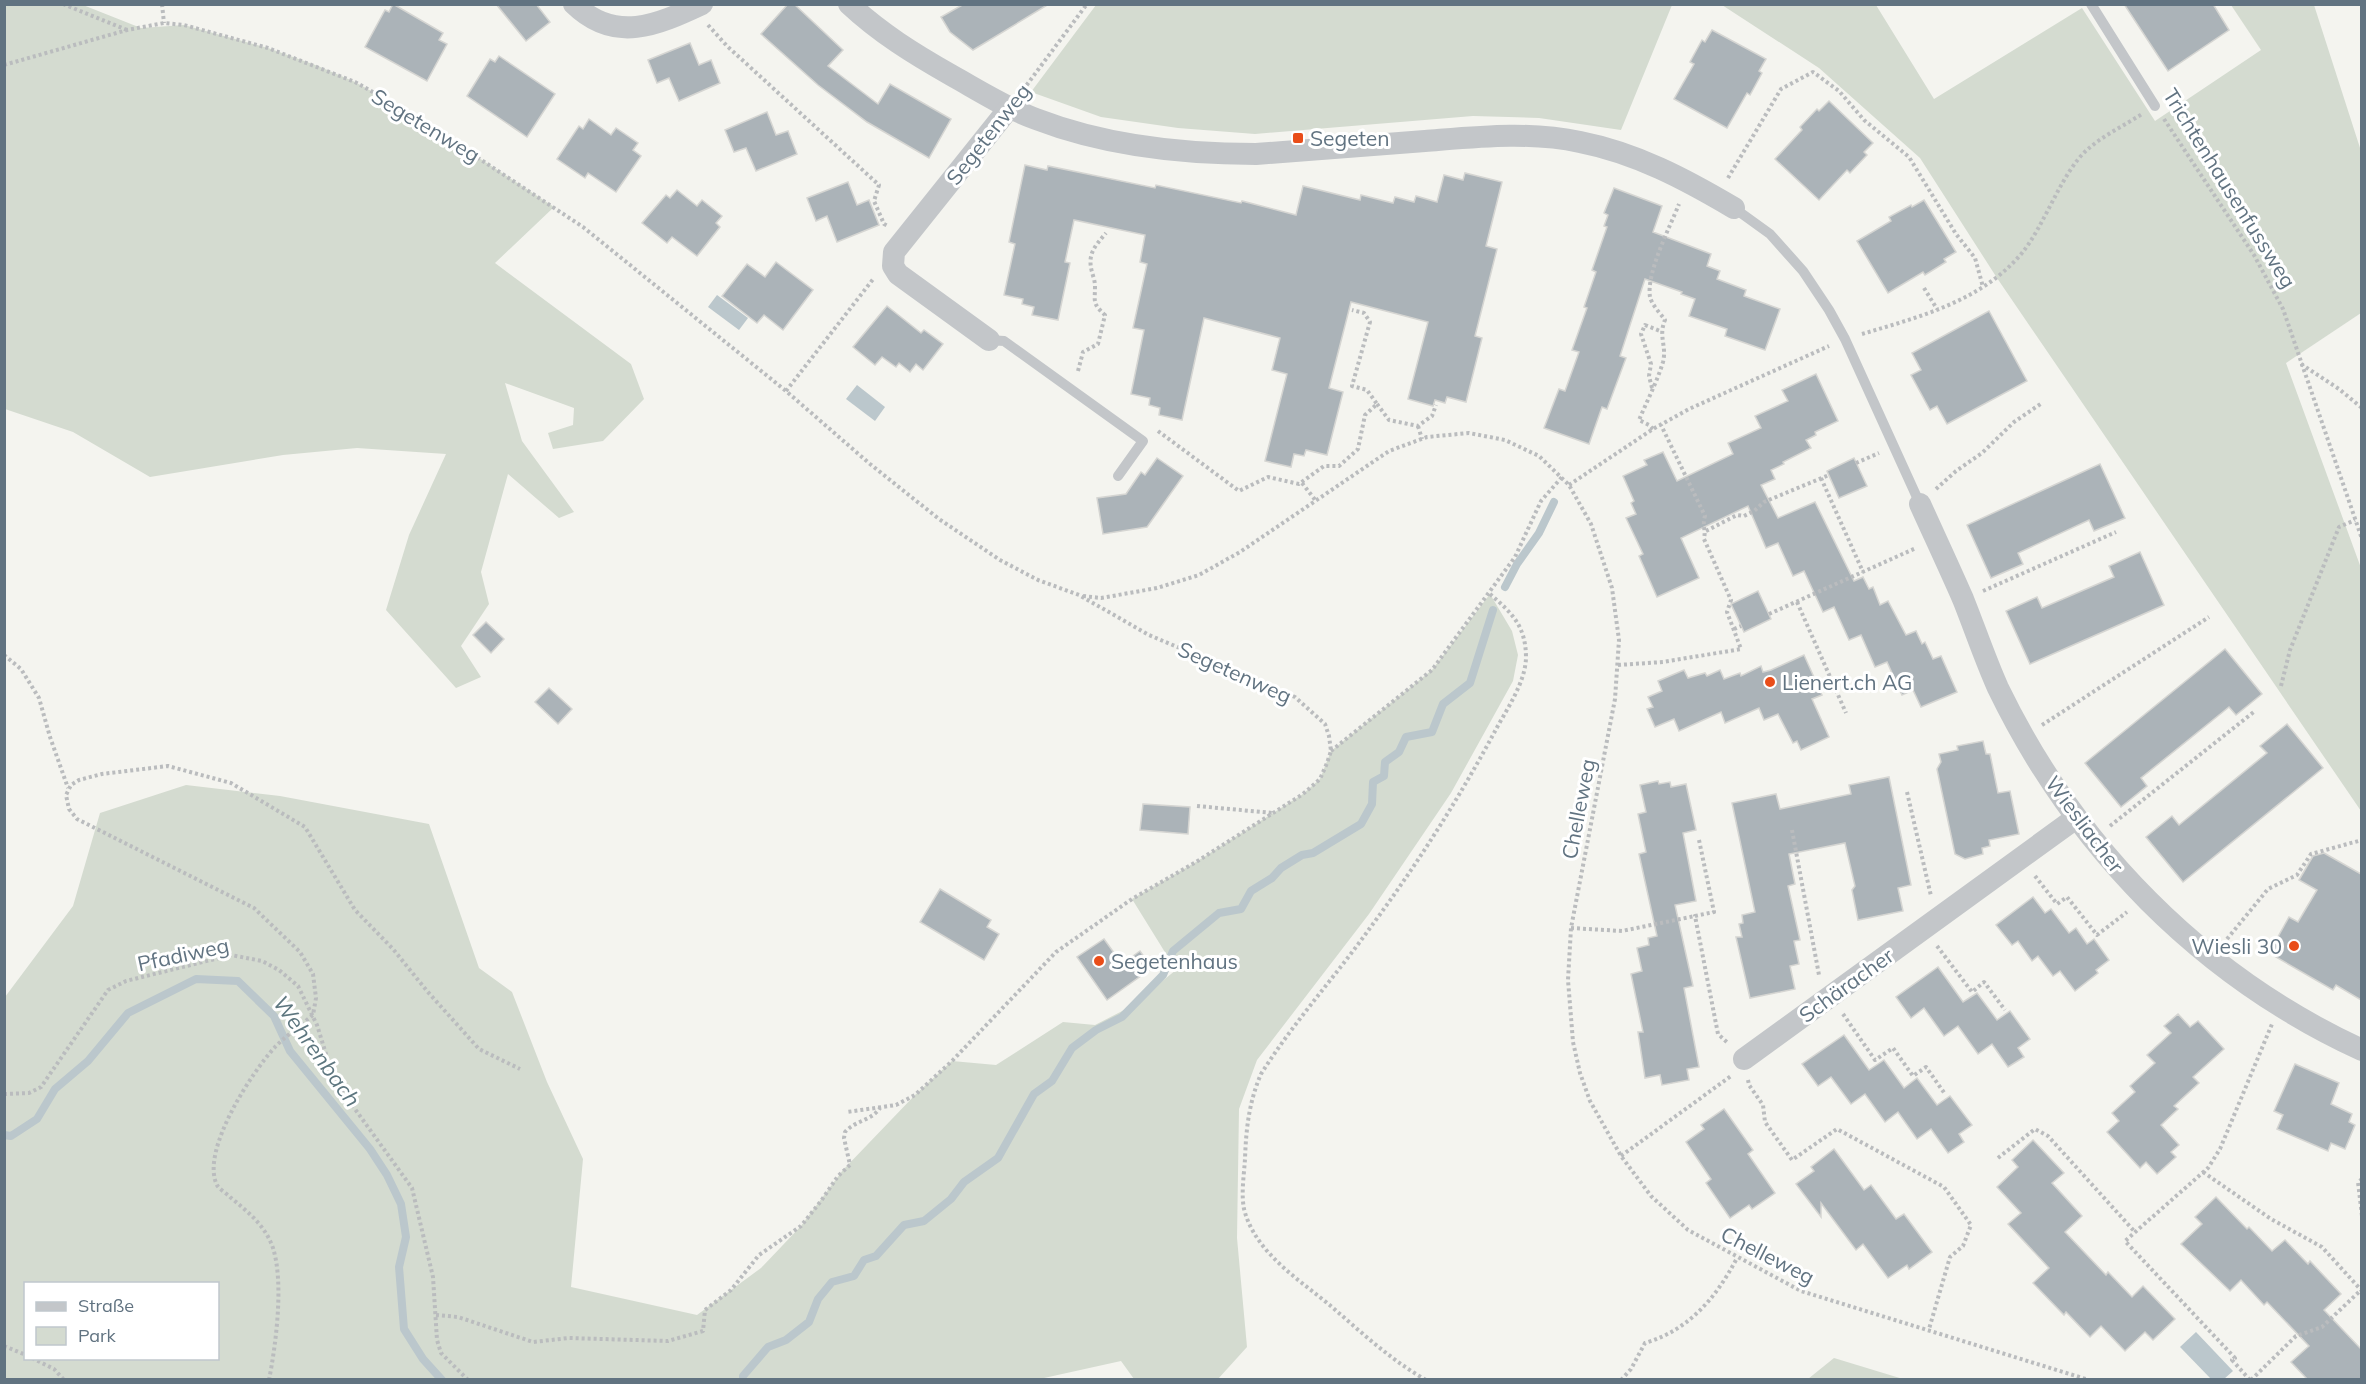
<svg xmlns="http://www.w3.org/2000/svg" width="2366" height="1384" viewBox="0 0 2366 1384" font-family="Mulish,sans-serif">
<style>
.green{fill:#d4dbd0;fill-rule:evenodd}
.water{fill:#bbc7cc}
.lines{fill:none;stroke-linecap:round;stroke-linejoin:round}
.stream{stroke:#bbc7cc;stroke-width:8}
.building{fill:#abb3b8;stroke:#d5d5d2;stroke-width:1.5}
.path{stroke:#babcbe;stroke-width:4;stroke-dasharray:3 3;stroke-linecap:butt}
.lane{stroke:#c3c6c9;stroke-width:10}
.street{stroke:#c3c6c9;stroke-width:22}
.poi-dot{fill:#e94d19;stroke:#fff;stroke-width:2}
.labels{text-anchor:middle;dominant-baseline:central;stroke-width:6;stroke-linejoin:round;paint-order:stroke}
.street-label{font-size:21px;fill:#617381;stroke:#fff}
.poi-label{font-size:21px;fill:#617381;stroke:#fff;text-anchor:start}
.water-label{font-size:22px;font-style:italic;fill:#5d767f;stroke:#fff}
</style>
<rect width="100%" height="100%" fill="#f4f4ef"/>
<g class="green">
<path d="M5,4L83,5L141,28L184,25L268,48L318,66L355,82L407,111L554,207L495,263L631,364L644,399L603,441L553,449L548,433L573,425L574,408L505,383L522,441L574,512L559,518L508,474L481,572L489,604L461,646L481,677L456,688L386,610L409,535L446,454L357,448L283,455L150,477L73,432L5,409Z"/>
<path d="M1096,5V4L1672,5L1621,130L1539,118L1473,116L1255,134L1178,128L1101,117L1031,92Z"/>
<path d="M1722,5H1876L1934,99L2082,8L2155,121L2261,50L2231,5H2314L2361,151V313L2286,363L2361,568V811L1997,278L1920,158L1819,68Z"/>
<path d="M1490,594L1512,631L1518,655L1513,681L1451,793L1369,914L1257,1060L1239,1109L1237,1238L1247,1347L1218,1379H1134L1121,1361L1035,1380L5,1379V997L73,906L100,813L186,785L280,796L429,824L479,968L512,992L547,1082L583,1159L571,1287L697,1315L761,1268L801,1226L843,1170L915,1095L952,1061L996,1065L1063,1022L1095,1025L1130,1007L1176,970L1132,899L1196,862L1303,794L1320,779L1331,751L1432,670ZM26,1284H218V1358H26Z"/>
<path d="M1834,1358L1903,1379H1808Z"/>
</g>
<g class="water">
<path d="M717,295L748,318L739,330L708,307Z"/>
<path d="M857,385L885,407L875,421L846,399Z"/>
<path d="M2196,1332L2233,1371L2224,1379H2211L2180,1347Z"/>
</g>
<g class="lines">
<g class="stream">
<path d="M1505,587L1517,564L1539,533L1554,502"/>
<path d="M4,1135L11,1136L37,1119L55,1089L88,1061L128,1013L196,979L238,981L274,1016L290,1051L370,1149L387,1175L401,1204L406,1237L399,1267L404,1329L423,1359L442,1380"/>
<path d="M743,1380V1376L768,1347L786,1340L809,1322L818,1299L832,1282L854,1276L864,1260L876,1256L904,1225L924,1221L951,1199L964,1182L998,1158L1034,1094L1052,1081L1072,1048L1096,1030L1122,1017L1163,975L1173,951L1219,913L1241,909L1251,891L1272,878L1281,868L1302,855L1313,853L1361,824L1372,804L1373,782L1384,776L1385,762L1399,752L1406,737L1432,732L1443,704L1470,683L1493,610"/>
</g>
</g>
<g class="building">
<path d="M393,4L443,33L439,40L447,44L427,81L365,47L385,10L389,12Z"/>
<path d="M496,4H536L550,22L526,41Z"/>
<path d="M788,4H794L843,50L828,66L878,104L890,84L951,119L929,158L867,122L818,85L761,34Z"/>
<path d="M964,4H1049L973,50L950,32L941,17Z"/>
<path d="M2124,4H2213L2229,30L2168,71Z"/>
<path d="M1712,30L1766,59L1759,71L1762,73L1750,95L1747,93L1727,128L1674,99L1694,64L1690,62L1702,40L1705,42Z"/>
<path d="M690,43L699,65L711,60L720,83L679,101L669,78L657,83L648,60Z"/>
<path d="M499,56L555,94L527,137L467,96L490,59L495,62Z"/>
<path d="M1829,101L1873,143L1864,152L1867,155L1850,173L1847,170L1819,200L1775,159L1802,130L1800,127L1817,109L1819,111Z"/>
<path d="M767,112L776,135L788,131L797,154L756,171L746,148L734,152L725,130Z"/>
<path d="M589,119L611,135L616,128L638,143L633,150L641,156L616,192L588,173L585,178L557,159L579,126L583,129Z"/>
<path d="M1025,165L1047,170L1048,166L1155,188L1156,185L1241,203L1242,201L1296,215L1303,186L1360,200L1361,195L1393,203L1395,197L1414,202L1416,196L1437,202L1444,175L1463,180L1465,173L1502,182L1486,246L1497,249L1475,336L1482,338L1466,402L1447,397L1445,403L1435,400L1433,406L1408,399L1428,322L1351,302L1329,388L1343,392L1327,455L1306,450L1304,456L1294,454L1291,467L1265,461L1287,374L1272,370L1280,338L1204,318L1182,420L1159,415L1160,408L1149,405L1150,398L1131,394L1144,330L1133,328L1147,264L1140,262L1145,235L1074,220L1065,262L1070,263L1058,320L1032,315L1034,307L1022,304L1023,299L1004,295L1015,244L1009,242Z"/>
<path d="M848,182L857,205L869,200L879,225L837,242L827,216L816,221L807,198Z"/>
<path d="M1614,188L1662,206L1653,232L1711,254L1707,266L1720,271L1717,279L1746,290L1744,296L1780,309L1765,350L1725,336L1727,329L1689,316L1695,299L1681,294L1682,292L1645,279L1620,356L1626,358L1607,409L1602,407L1589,444L1544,428L1559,389L1565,391L1579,352L1572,350L1587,308L1584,307L1596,272L1592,270L1607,227L1604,226L1608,215L1604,213Z"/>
<path d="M677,190L697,206L702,200L722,216L716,223L720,227L697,256L672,237L667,243L642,223L666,195L670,198Z"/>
<path d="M1924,200L1956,252L1944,259L1946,262L1925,275L1923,272L1888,293L1857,241L1891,221L1889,217L1911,205L1912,207Z"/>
<path d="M776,262L813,290L783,330L764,315L757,323L722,296L747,264L765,277Z"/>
<path d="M887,306L921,333L924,330L943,344L923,370L916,364L910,372L899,363L896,367L882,357L875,365L853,347Z"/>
<path d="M1989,311L2027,381L1947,424L1937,406L1930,410L1911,375L1921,370L1912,353Z"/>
<path d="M1816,374L1838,421L1815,432L1816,435L1806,440L1811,448L1783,462L1784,464L1771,470L1775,479L1761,485L1778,518L1815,502L1854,581L1863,577L1869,589L1873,587L1880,605L1888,601L1906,635L1916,631L1922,644L1925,642L1933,659L1941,656L1957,692L1921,707L1913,690L1902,695L1887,662L1875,667L1861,635L1849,640L1834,607L1823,612L1804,571L1793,576L1778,543L1766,548L1748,506L1681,538L1699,578L1657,597L1639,556L1643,554L1626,518L1636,514L1631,503L1634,501L1623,476L1647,465L1644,460L1663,452L1677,481L1733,454L1728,443L1761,428L1755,416L1788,401L1782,390Z"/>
<path d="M1157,458L1183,476L1147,527L1103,534L1097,498L1126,494L1141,472L1145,475Z"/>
<path d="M1854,458L1867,486L1839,498L1827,471Z"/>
<path d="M2100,464L2125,518L2094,531L2089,520L2018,553L2023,564L1991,578L1967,525Z"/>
<path d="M2140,552L2164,605L2030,664L2006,611L2037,597L2042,608L2114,577L2109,566Z"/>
<path d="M1758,591L1771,619L1744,632L1731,604Z"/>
<path d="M486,622L504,639L491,653L473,635Z"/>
<path d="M2225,649L2262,694L2236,715L2229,707L2141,778L2147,786L2121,807L2085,763Z"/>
<path d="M1804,655L1822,695L1812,699L1829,737L1801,750L1797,741L1793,743L1778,714L1764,720L1759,708L1725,723L1721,712L1679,731L1674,719L1655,727L1647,709L1653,707L1648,697L1662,691L1658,681L1684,670L1688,678L1705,673L1707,676L1720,670L1724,679L1740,673L1741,676L1761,666L1763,672L1771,670Z"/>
<path d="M549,688L572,709L558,724L535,702Z"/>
<path d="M2287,724L2323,768L2183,882L2146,837L2172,816L2179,825L2267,753L2260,746Z"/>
<path d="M1983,741L1986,754H1990L1998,793L2010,791L2019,834L1989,840L1990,846L1982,848L1983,854L1965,859L1955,854L1937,769L1941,762L1939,754L1958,750L1957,746Z"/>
<path d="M1889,777L1911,885L1898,888L1903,911L1858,920L1852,890L1855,886L1845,843L1789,854L1795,884L1788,886L1800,940L1794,941L1799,964L1790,966L1795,989L1750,998L1736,937H1742L1739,924L1743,923L1742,915L1755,912L1732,803L1776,794L1780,809L1851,794L1849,785Z"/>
<path d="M1658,781L1659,784L1670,782L1671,787L1686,784L1696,830L1683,833L1696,901L1675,905L1693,986L1684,988L1699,1067L1687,1069L1689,1080L1662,1085L1660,1075L1645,1078L1638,1032H1643L1631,974L1642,971L1637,948L1649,945L1648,938L1657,936L1639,854L1646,852L1638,814L1646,812L1640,785Z"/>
<path d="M1143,804L1190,807L1188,834L1140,830Z"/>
<path d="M2324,853L2361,874V1000L2336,985L2333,990L2269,953L2289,917L2298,922L2317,890L2299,880L2313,856Z"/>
<path d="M940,889L991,920L987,927L999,934L984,960L920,922Z"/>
<path d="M2033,897L2045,913L2051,909L2069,933L2076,928L2087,944L2094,939L2109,960L2096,970L2098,973L2075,991L2060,971L2053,976L2038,956L2032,961L2018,941L2012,945L1996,925Z"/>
<path d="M1104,939L1122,964L1140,951L1152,968L1107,1000L1077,957Z"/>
<path d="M1938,967L1963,1002L1977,993L1997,1020L2010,1011L2030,1039L2018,1048L2024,1057L2008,1067L1992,1044L1978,1054L1958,1026L1944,1036L1924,1008L1911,1018L1896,997Z"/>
<path d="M2178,1014L2190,1027L2198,1021L2224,1049L2193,1077L2199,1083L2174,1106L2178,1109L2161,1125L2179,1145L2171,1152L2176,1157L2157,1174L2146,1162L2140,1168L2107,1132L2119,1121L2112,1113L2135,1092L2130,1086L2155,1063L2147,1055L2171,1033L2164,1026Z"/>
<path d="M1844,1035L1869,1070L1884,1060L1904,1088L1917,1078L1937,1105L1950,1096L1972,1125L1959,1134L1964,1142L1948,1153L1931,1129L1917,1139L1898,1112L1885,1122L1865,1094L1851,1104L1831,1077L1818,1086L1802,1064Z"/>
<path d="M2295,1064L2339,1083L2331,1104L2352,1114L2349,1122L2355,1125L2345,1149L2331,1143L2328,1151L2277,1129L2283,1115L2274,1111Z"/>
<path d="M1724,1109L1753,1150L1748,1154L1775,1193L1752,1209L1749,1205L1730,1218L1706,1183L1711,1179L1686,1142L1704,1129L1701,1125Z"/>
<path d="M2033,1140L2064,1173L2052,1183L2082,1216L2065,1232L2106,1275L2108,1272L2132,1297L2143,1286L2175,1319L2153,1340L2145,1332L2125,1351L2101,1326L2090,1337L2066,1312L2064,1315L2033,1283L2049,1268L2008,1224L2021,1213L1997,1187L2018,1167L2012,1160Z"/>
<path d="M1834,1149L1864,1190L1871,1185L1896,1219L1904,1214L1932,1252L1909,1269L1907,1265L1888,1278L1863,1244L1856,1250L1821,1203V1217L1796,1184L1814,1171L1811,1167Z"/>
<path d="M2216,1197L2247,1229L2249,1227L2272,1251L2285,1240L2308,1264L2310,1261L2341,1294L2324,1310L2361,1349V1380H2308L2291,1362L2309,1346L2267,1302L2264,1305L2241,1280L2230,1291L2181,1244L2202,1224L2195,1217Z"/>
</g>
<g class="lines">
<g class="path">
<path d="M63,4L127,30"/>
<path d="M162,4L164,23"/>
<path d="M708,25L727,46L879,185L874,201L884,224L888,226"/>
<path d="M4,65L127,30L164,23L184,25L268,48L355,82L407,111L583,227L786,391L870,464L939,519L1000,560L1038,580L1079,595L1149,635L1295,697L1325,724L1329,736L1331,751L1327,763L1320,779L1303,794L1196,862L1132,899L1056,952L952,1061L915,1095L896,1105L847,1112"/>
<path d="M1023,90L1087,4"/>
<path d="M2164,119L2254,255L2283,309L2362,539"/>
<path d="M1728,178L1781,89L1813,72L1839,91L1864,120L1909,157L1956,234L1975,258L1983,287"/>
<path d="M1924,288L1937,309"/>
<path d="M1862,334C1919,317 1982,301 2022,253C2045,225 2062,171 2088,149C2104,135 2125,125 2142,114"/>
<path d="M2301,364L2339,389L2362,408"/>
<path d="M1078,371L1083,352L1098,344L1105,315C1092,303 1095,302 1095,286C1095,281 1093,276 1092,272C1087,254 1095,246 1106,233"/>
<path d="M1652,388L1649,376L1651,364L1641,334L1645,325L1660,331"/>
<path d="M786,391L874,278"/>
<path d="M1377,404L1389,420L1418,426L1432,416L1436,405"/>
<path d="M1418,426L1422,439"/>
<path d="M1653,429L1649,425L1639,420C1647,401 1657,382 1663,362C1667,346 1658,336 1665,320C1660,313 1652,305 1650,297C1646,273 1670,227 1679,204"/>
<path d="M1158,431L1239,491L1268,477L1299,484L1324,466H1339L1358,449L1365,415L1377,404L1367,390L1352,386L1370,322L1364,313L1352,310"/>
<path d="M1856,463L1879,453"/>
<path d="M1821,478L1863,572"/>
<path d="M1302,483L1316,501"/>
<path d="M1569,485L1653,429L1689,409L1829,346"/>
<path d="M1936,489L1956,471L1982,453L2014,422L2042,403"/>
<path d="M1706,531L1737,515L1744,516L1754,511L1764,502L1829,475"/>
<path d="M1983,591L2116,532"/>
<path d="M1083,596L1101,598L1118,595L1157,588L1199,575L1240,552L1389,451L1427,437L1469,433L1505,440L1539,456L1569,485L1591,524L1612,588L1619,640L1615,699L1571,928L1568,980L1573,1042L1580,1073L1590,1101L1621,1156L1651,1196L1688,1230L1801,1291L2089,1380"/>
<path d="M1797,602L1846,713"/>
<path d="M1769,614L1916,548"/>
<path d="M1734,629L1741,626"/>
<path d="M4,655L21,669L39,698L50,737L68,788"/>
<path d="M1618,665L1663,662L1741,649L1727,612L1731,600L1704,539C1706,530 1702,525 1705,516L1661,425"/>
<path d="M2281,686L2290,650L2339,527L2355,520"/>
<path d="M2042,725L2209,617"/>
<path d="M1331,751L1432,670L1515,557L1541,501L1562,477"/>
<path d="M1907,792L1931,896"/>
<path d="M1197,806L1273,813"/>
<path d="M2110,826L2255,711"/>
<path d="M1792,830L1819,975"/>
<path d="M1699,840L1714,912L1695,916L1718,1034L1729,1044"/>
<path d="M2035,876L2057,904L2067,897L2097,935L2127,912"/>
<path d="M1571,928L1622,931L1695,916"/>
<path d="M2227,939L2268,889L2297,875L2311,854L2362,840"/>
<path d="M1937,946L1972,992L1984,982L2005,1010"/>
<path d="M1843,1014L1875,1060L1893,1048L1913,1076L1926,1067L1945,1094"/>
<path d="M1748,1080L1749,1085L1763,1105L1765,1122L1792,1160L1837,1129L1944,1187L1971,1225L1963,1246L1950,1257L1929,1329"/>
<path d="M4,1094L29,1093L41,1087L108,990L126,981L231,955L262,961L279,970L298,986L317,1025L334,1080L412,1188L433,1277L437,1340L441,1353L468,1380"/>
<path d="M2362,1118V1132"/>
<path d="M1621,1156L1731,1076"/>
<path d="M1998,1158L2035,1129L2048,1136L2135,1232"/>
<path d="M2203,1172L2271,1219L2322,1247L2362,1291"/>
<path d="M2362,1179L2358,1182L2362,1216"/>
<path d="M436,1315L458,1317L533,1342L569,1338L668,1341L703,1331L705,1310L731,1290L759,1255L801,1226L821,1201L838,1176L850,1165L844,1138L845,1132C856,1120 871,1121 880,1108"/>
<path d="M4,1346L26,1355"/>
<path d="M32,1358L54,1369L64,1380"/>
<path d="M269,1380C276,1344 284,1283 273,1248C265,1225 248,1212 230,1197C226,1193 219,1189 217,1185C200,1151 252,1072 275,1047C287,1035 301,1025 313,1015L316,998L313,974L300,952L254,908L77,819L69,809L66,795L71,785L79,780L102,774L168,766L231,783L305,827L355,910L393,949L427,991L479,1049L520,1069"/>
<path d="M1426,1380C1391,1360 1362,1333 1332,1307C1300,1280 1255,1253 1244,1209C1241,1193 1244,1175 1245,1159C1246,1129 1249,1102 1261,1074C1293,1023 1335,977 1370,928C1416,866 1458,800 1494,733C1506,710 1525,684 1526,658C1526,626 1512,613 1490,594"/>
<path d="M1621,1380L1631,1369L1645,1343C1689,1330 1716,1298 1737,1258"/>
<path d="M2250,1380L2232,1360L2235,1358L2125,1241L2208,1168L2220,1149L2272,1024"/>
<path d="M2251,1380L2296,1336L2322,1327L2361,1290"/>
</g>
<g class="lane">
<path d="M2091,4L2155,106"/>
<path d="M1734,208L1770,234L1803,271L1829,310L1845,339L1920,504"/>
<path d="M989,340L1004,341L1143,441L1118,476"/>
</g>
<g class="street">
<path d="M574,4C615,44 657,25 702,4"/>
<path d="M849,4C880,33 914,54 951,75C978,90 1006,108 1036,119C1106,146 1182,154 1256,154C1313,150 1369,145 1425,141C1476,137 1529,131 1580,142C1636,153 1685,179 1734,208"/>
<path d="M989,340L898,274L893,266L894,252L1010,107"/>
<path d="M1920,504C1934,535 1949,567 1963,599C1975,629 1985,659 1998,688C2075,847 2201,976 2362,1050"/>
<path d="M1744,1059L2076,818"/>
</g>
</g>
<g class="poi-dot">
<rect x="1292" y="132" width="12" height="12" rx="3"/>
<circle cx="1770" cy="682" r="6"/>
<circle cx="2294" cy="946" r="6"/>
<circle cx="1099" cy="961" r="6"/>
</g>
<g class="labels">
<g class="street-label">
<text transform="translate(426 125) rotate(31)">Segetenweg</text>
<text transform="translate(988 134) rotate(-52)">Segetenweg</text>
<text transform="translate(2230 188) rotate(58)">Trichtenhausenfussweg</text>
<text transform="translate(1235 672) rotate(24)">Segetenweg</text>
<text transform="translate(1578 809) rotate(-79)">Chelleweg</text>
<text transform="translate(2085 824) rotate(53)">Wiesliacher</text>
<text transform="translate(183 954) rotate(-12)">Pfadiweg</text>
<text transform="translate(1846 985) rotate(-36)">Schäracher</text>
<text transform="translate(1768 1255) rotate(27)">Chelleweg</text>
</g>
<g class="poi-label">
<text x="1310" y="138">Segeten</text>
<text x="1782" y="682">Lienert.ch AG</text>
<text x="2282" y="946" text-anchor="end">Wiesli 30</text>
<text x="1111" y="961">Segetenhaus</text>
</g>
<g class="water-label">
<text transform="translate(317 1051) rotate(54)">Wehrenbach</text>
</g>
</g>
<rect width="2366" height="1384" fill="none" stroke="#617381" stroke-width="12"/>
<rect x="24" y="1282" width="195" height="78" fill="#ffffff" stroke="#c0c7cd" stroke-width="1.5"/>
<rect x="36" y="1302" width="30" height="9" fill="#c3c6c9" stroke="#c0c7cd" stroke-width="1.5"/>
<text x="78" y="1312" font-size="18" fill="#617381">Straße</text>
<rect x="36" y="1327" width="30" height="18" fill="#d4dbd0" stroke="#c0c7cd" stroke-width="1.5"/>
<text x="78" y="1342" font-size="18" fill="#617381">Park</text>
</svg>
